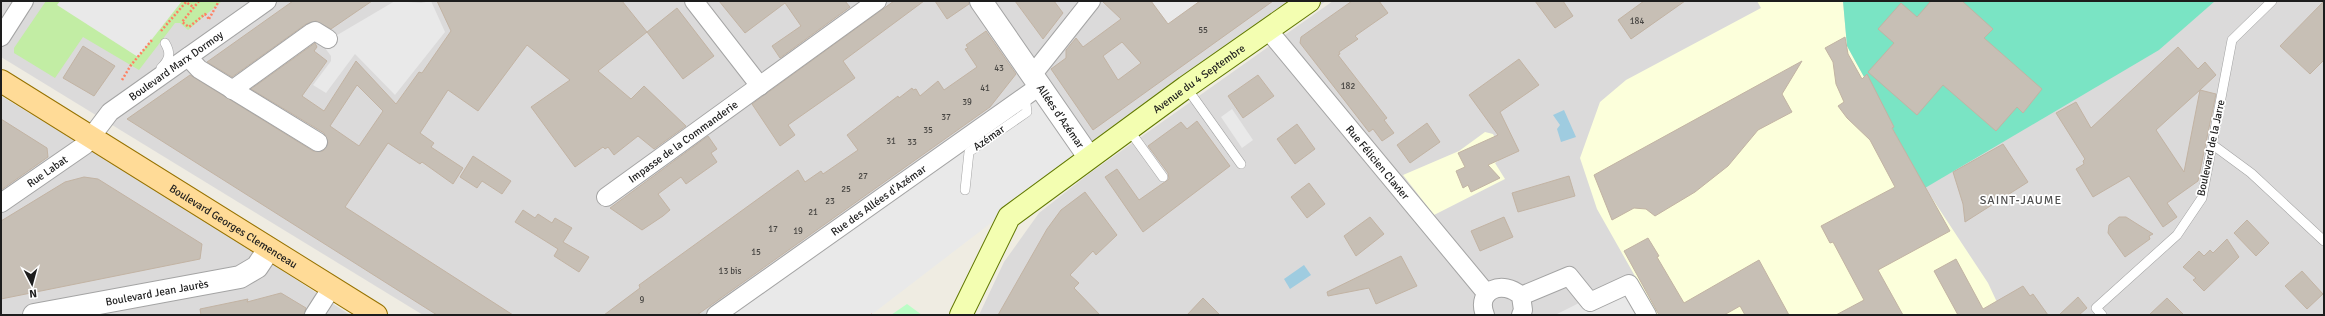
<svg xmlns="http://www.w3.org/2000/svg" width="2325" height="316" viewBox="0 0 2325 316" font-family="Signika,sans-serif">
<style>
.residential{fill:#dbdada}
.education{fill:#fcffdb}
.grass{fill:#c2eda4}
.park{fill:#bbfdc6}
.pitch{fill:#7ae4c4}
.parking{fill:#e9e9e9}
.water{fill:#9fcce0}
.building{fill:#c7bfb5;stroke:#c2b3a3;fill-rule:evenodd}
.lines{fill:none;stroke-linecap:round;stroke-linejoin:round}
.service-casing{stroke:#a4a4a4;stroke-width:10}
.minor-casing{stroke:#a4a4a4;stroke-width:20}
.tertiary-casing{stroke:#a4a4a4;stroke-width:24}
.secondary-casing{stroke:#617800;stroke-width:24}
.primary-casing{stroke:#967200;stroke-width:24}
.path{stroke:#ff8163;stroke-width:2.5;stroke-dasharray:2 2;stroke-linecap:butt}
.service{stroke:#fff;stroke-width:9}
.minor{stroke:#fff;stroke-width:18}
.tertiary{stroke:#fff;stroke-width:22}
.secondary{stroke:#f3feb1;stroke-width:22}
.primary{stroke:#ffdb97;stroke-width:22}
.labels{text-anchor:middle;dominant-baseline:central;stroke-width:3.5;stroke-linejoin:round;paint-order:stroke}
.number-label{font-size:9px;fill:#484643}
.street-label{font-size:11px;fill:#1d1d1d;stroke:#fff}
.neighbourhood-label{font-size:12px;letter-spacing:1px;fill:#505050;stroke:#fff}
</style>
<rect width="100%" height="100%" fill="#efece2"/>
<g class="residential">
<path d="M1,1H1326L1084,173L716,315H423L1,57Z"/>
<path d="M1333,1H2324V315H979L1004,262L1039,213L1090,173Z"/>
<path d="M1,96L186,207L350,315H1Z"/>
</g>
<g class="education">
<path d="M1757,1H1843L1847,46L1926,189L1988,283L2003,315H1657L1597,209L1580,158L1600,102L1626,80L1761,8Z"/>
<path d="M1485,132L1493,134L1505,156L1495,163L1505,179L1434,215L1403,175L1459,151Z"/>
</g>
<path class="grass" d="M46,1H222L188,30L180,23H175L139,70L83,37L55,78L14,53V48Z"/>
<path class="park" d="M907,304L922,315H891Z"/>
<path class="pitch" d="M1843,1H2215L2159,50L1925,188L1847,46Z"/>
<g class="parking">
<path d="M60,1H182L138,57L57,5Z"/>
<path d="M395,1L421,3L431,1L445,32L395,95L355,54L326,93L313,85L331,61V56L322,44Z"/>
<path d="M1151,1H1200L1168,24Z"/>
<path d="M1041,94L1082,153L871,315H727Z"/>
<path d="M1232,109L1253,140L1242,148L1221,117Z"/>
<path d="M1626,288L1640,315H1555L1585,300Z"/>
</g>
<g class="water">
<path d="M1564,110L1576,137L1561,142L1557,129L1560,125L1553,115Z"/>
<path d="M1304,265L1311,275L1290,289L1284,279Z"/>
</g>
<g class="building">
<path d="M293,1H372L331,29L316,21L306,24L232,77L207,62Z"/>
<path d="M437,1H622L647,32L598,71L631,99L644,86L686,126L654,149L638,136L614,155L608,147L605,149L603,147L575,167L531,107L570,80L527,45L478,111L448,90L420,133L434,143L431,147L463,168L453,184L422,162L420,164L388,143L345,207L513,315H437L127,119L190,75L313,151H323L328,143L324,133L251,89L315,43L317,47L314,51L327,61L302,96L324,111L356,61L396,104L419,72L422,73L451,31ZM357,85L383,111L359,146L330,126Z"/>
<path d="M719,1H845L850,7L780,58L772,46L801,26L785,3L745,33Z"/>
<path d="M894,1H924L843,61L855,78L788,125L795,135L780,146L752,104Z"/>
<path d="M935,1H969V4L947,19Z"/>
<path d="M1015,1H1054L1063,13L1043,39Z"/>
<path d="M1102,1H1151L1168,24L1200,1H1273L1093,130L1051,69L1066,58V50L1076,38L1083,47L1121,19ZM1122,42L1141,63L1118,80L1103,56Z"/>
<path d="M1352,1H1379L1388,13L1355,36L1358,39L1339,52L1340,54L1338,55L1387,118L1384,120L1394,133L1382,141L1373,129L1369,132L1300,43L1301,37Z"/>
<path d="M1535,1H1563L1573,16L1555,28Z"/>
<path d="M1644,1H1685L1631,39L1618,20Z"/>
<path d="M1931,1H1962L1993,29L1984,38L2042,89L2023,113L2017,107L1996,131L1943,85L1917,115L1868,72L1894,43L1878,29L1901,3L1917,17Z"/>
<path d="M2324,1V60L2310,74L2280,46Z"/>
<path d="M677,8L714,56L683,79L647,32Z"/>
<path d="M986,31L1016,74L990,107L697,315H604L640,288L639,285L798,170L805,182L821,171L823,174L858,150L847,135L898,96L899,98L912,88L913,90L916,89L920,96L938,81L944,90L977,67L965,49L968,48L966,45Z"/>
<path d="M1845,37L1848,54L1862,79L1867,74L1894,127L1892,128L1950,231L1878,270L1903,315H1836L1864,300L1833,242L1830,243L1821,226L1895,187L1870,140L1847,118L1838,106L1844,102L1836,84L1833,62L1825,48Z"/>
<path d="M83,46L115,66L94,96L63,78Z"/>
<path d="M2178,47L2198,69L2205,62L2216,75L2200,90L2216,94L2198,181L2167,203L2177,217L2163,227L2129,176L2093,197L2076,169L2084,164L2083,161L2085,159L2056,113L2076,102L2091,128ZM2200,90L2184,172L2156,130Z"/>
<path d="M1519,59L1539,85L1500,112L1519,151L1488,165L1500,178L1471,192L1468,185L1463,188L1456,171L1465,167L1458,153L1498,135L1469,95Z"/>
<path d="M1802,61L1782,94L1792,112L1758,130L1728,166L1695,192L1655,216L1646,209L1634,208L1612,220L1594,175Z"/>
<path d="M1258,75L1274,96L1243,118L1228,96Z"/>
<path d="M1,119L47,148L48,157L1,190Z"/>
<path d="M1197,121L1230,166L1143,232L1105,177L1117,169L1139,200L1169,179L1168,173L1148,146L1181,122L1187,129Z"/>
<path d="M1427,123L1440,142L1410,163L1397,145Z"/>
<path d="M1297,124L1315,149L1295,164L1277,139Z"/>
<path d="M708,136L717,149L711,153L717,162L686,184L681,177L658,194L670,210L663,216L642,230L610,208Z"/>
<path d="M2003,144L2028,182L1965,222L1963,204L1953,172Z"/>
<path d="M473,156L511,181L502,194L482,181L477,188L460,177Z"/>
<path d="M1569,176L1575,196L1518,212L1512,193Z"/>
<path d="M84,177L98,179L202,244L200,259L1,299V221L65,182Z"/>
<path d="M1309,183L1325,204L1307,218L1291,197Z"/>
<path d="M1085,192L1117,235L1096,255L1093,251L1070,275L1079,283L1074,288L1100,315H998L1047,229L1061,210Z"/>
<path d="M523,210L535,218L538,214L552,223L555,218L572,228L563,242L589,257L579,272L554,256L558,249L515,222Z"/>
<path d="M1370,217L1384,234L1356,256L1344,236Z"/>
<path d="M1504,217L1513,237L1480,251L1471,231Z"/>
<path d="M2119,217H2126L2153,234L2149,236L2150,239L2125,257L2108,233L2109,225Z"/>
<path d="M2247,220L2269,243L2256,256L2234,233Z"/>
<path d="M1648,238L1659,256L1657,257L1684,303L1759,260L1789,315H1745L1740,306L1724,315H1659L1624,251Z"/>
<path d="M2227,239L2239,257L2204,291L2193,280L2196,278L2183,267L2199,251L2204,256L2210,250L2213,253Z"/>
<path d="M1401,256L1417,286L1376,304L1369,288L1328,296L1327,292Z"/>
<path d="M1956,259L1983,309L2023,286L2030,296L2033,294L2048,315H1958L1934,271Z"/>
<path d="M2302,271L2323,294L2307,309L2285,286Z"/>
<path d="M281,293L306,308L304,315H201L200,309L248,299L247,302Z"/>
<path d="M2078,297L2087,308L2079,315H2059Z"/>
<path d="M1203,298L1220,315H1187Z"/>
<path d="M2167,298L2184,315H2149Z"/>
</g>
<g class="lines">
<defs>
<g id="service">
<path d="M161,68C170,59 171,53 165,43"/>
<path d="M1186,87L1241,164"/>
<path d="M1129,130L1163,177"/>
<path d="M2213,145L2251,173L2324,241"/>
<path d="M965,190L969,152L1027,112L1025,96"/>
<path d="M2102,315L2096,308L2177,235L2202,198L2232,40L2272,1"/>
</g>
<g id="minor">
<path d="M694,1L760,86"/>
<path id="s1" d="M1268,30L1487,294"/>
<path d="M1,37L24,1"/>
<path d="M188,57L199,69L318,142"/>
<path d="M1033,74L1091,1"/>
<path d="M232,90L311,33L315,31L328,39"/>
<path id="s2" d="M606,197L877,1"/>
<path id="s3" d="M1,203L85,145L110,112L267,1"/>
<path d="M1521,296L1569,276L1590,302L1629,284L1647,315"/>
<path d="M314,315L332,287"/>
<path id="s4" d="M716,315L1041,85"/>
<path d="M1485,315C1475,290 1503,279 1521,296L1523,310L1521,315"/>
</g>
<g id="tertiary">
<path id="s5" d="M981,1L1089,157"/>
<path id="s6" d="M34,315L240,277L257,267L269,249"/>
</g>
<g id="secondary">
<path id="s7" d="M961,315L1009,217L1186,87L1309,1"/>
</g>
<g id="primary">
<path id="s8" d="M1,81L376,315"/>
</g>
</defs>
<use href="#service" class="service-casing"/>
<use href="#minor" class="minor-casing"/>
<use href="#tertiary" class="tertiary-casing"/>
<use href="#secondary" class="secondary-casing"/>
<use href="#primary" class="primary-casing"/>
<g class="path">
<path d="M199,1L182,22L189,27L205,14L209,19"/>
<path d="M209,19L219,1"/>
<path d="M161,31L186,2L193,7"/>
<path d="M122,80L131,65L152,40"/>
<path d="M871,315H872"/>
</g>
<use href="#service" class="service"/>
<use href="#minor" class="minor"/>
<use href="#tertiary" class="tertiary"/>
<use href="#secondary" class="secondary"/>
<use href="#primary" class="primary"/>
</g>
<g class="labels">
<g class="number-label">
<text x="1637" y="21">184</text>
<text x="1203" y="30">55</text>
<text x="999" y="68">43</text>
<text x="1348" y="86">182</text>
<text x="985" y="88">41</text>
<text x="967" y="102">39</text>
<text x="946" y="117">37</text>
<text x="928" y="130">35</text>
<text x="891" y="141">31</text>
<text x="912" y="142">33</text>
<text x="863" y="176">27</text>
<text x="846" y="189">25</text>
<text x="830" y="201">23</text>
<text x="813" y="212">21</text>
<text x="773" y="229">17</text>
<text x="798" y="231">19</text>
<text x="756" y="252">15</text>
<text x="730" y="271">13 bis</text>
<text x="642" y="300">9</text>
</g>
<g class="street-label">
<text stroke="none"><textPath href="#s3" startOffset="224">Boulevard Marx Dormoy</textPath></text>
<text stroke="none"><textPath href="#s7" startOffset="344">Avenue du 4 Septembre</textPath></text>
<text stroke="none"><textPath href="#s5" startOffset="140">Allées d'Azémar</textPath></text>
<text transform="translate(989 138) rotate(-35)">Azémar</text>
<text stroke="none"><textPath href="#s2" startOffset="95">Impasse de la Commanderie</textPath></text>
<text transform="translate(2211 148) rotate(-78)">Boulevard de la Jarre</text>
<text stroke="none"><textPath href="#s1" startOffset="172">Rue Félicien Clavier</textPath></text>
<text stroke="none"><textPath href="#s3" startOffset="56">Rue Labat</textPath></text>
<text stroke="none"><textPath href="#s4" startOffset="199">Rue des Allées d'Azémar</textPath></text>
<text stroke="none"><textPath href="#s8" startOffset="274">Boulevard Georges Clemenceau</textPath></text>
<text stroke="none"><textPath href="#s6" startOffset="125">Boulevard Jean Jaurès</textPath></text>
</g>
<g class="neighbourhood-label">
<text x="2021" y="200">SAINT-JAUME</text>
</g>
</g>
<rect width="2325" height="316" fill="none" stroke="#1d1d1d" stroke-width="4"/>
<g transform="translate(32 284) rotate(174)" stroke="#ffffff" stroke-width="3" paint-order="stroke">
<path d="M0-3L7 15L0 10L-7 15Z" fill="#1d1d1d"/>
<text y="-6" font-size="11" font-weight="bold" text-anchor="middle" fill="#1d1d1d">N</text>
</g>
</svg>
